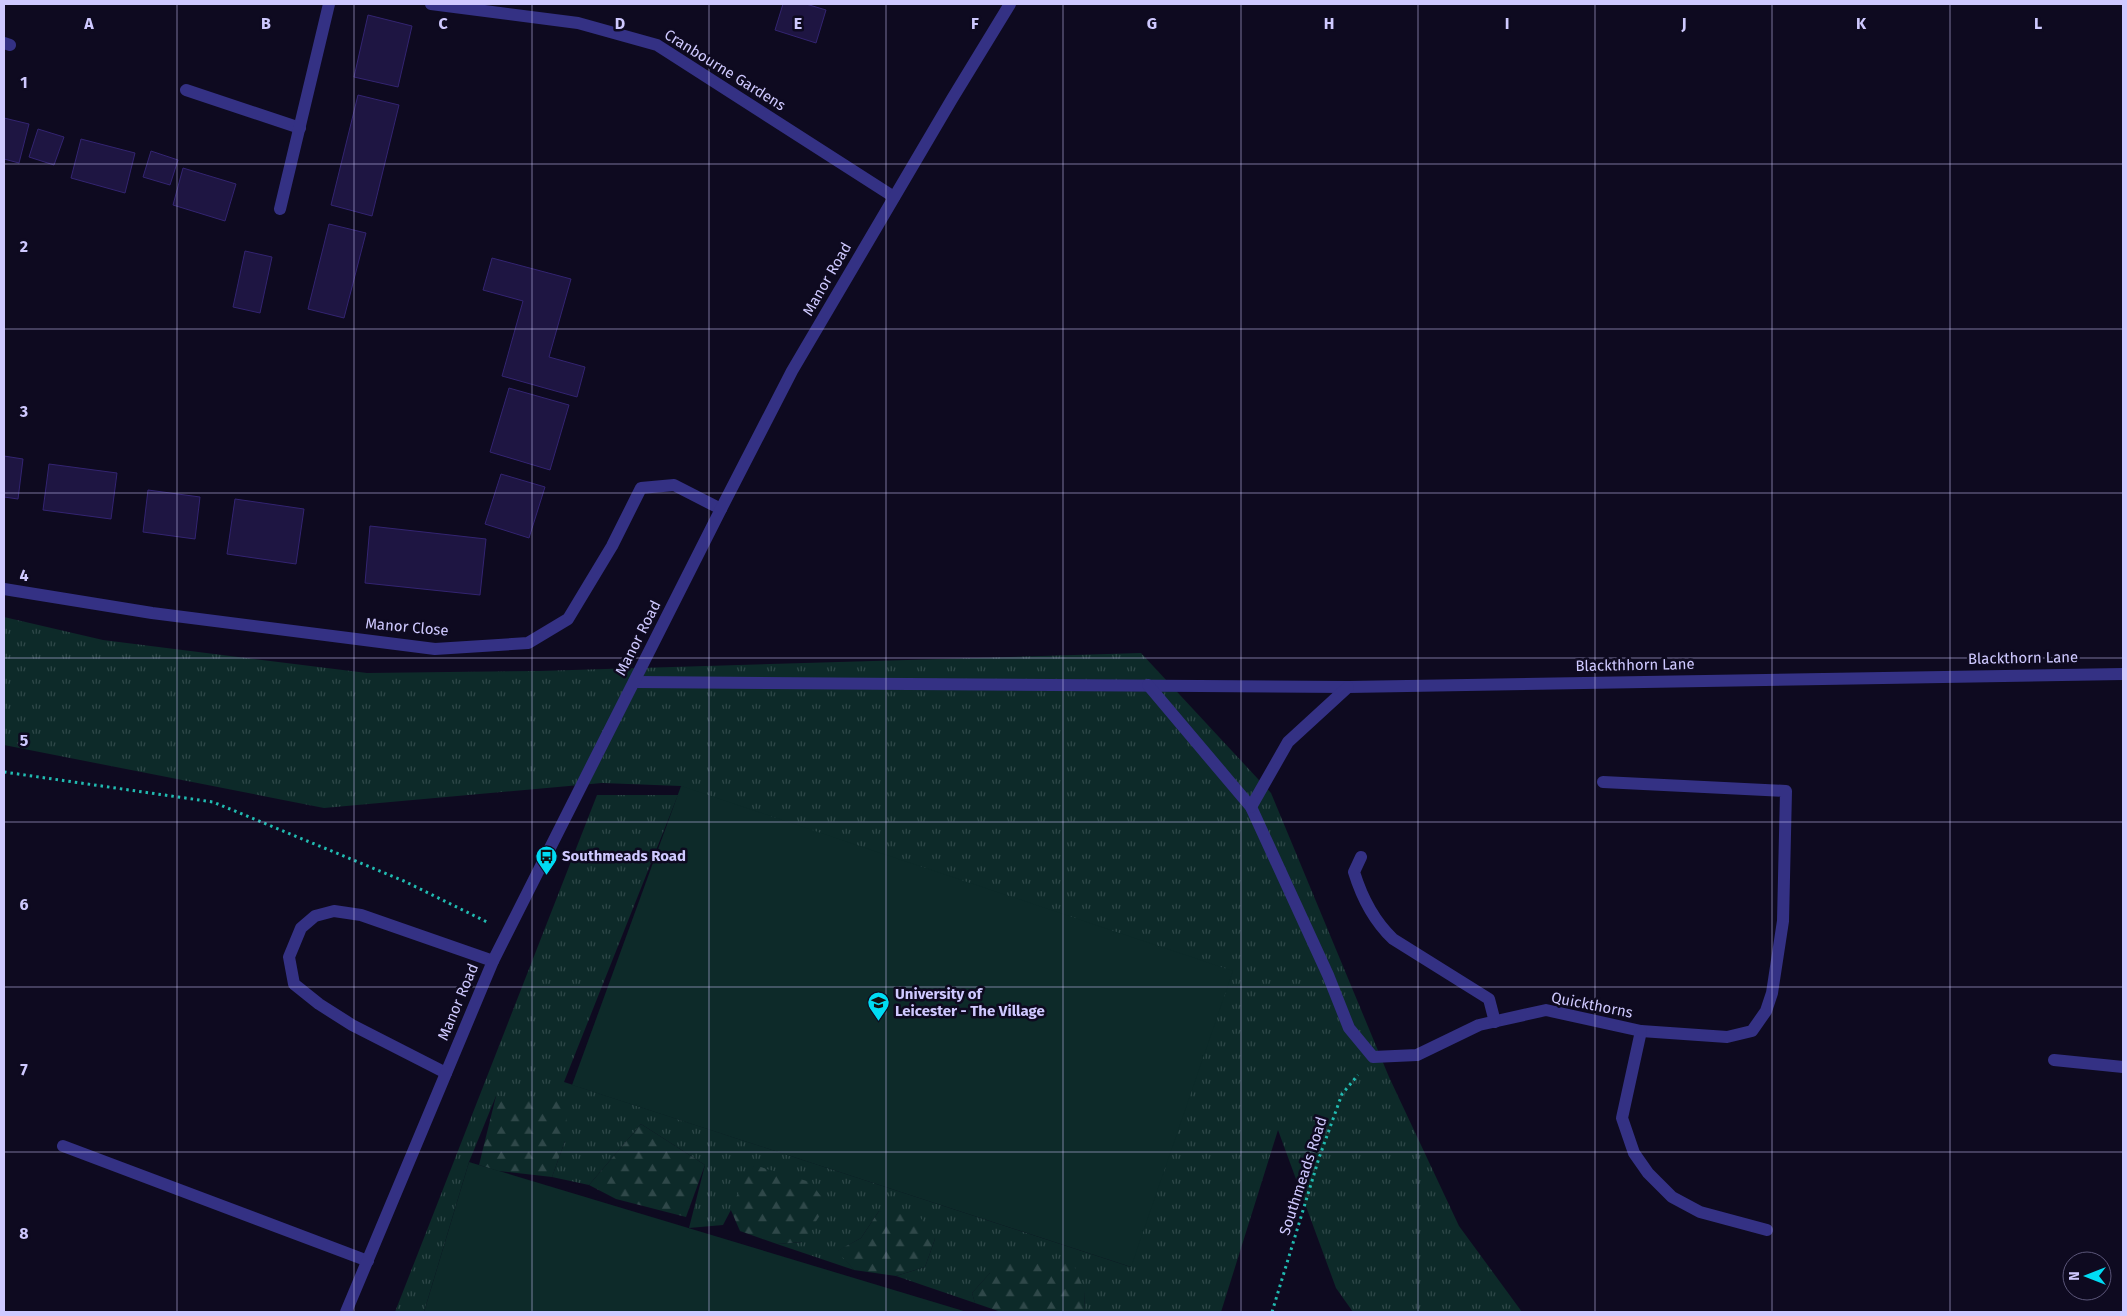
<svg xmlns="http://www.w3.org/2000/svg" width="2127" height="1316" viewBox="0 0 2127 1316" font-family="'Fira Sans',sans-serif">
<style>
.grass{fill:url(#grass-tufts)}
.forest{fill:url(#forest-firs)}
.pitch{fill:#0d2a29}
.building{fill:#1e1542;stroke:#332471}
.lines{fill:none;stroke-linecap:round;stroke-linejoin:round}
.path{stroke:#21bbb1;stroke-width:3;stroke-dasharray:2.5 4;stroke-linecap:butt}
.minor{stroke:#343184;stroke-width:12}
.grid{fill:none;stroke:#cfc9ff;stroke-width:1;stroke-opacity:0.55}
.labels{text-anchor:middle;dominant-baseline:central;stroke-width:5;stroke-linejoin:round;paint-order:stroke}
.street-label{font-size:15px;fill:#cfc9ff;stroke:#0e0a20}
.poi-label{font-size:15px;font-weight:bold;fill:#cfc9ff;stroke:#0e0a20;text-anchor:start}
.grid-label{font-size:16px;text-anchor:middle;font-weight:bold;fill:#cfc9ff;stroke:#0e0a20;stroke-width:5;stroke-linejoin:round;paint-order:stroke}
</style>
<defs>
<pattern id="grass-tufts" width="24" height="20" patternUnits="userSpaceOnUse" patternTransform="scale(1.25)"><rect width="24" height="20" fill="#0d2a29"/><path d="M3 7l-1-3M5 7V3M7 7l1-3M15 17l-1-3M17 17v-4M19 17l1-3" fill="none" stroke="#2f4849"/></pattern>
<pattern id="forest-firs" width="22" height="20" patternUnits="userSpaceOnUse" patternTransform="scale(1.25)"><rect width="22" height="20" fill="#0d2a29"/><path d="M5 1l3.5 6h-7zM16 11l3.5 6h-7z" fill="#2f4849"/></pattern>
</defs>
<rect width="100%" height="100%" fill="#0e0a20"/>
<path class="grass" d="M4,617L103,640L367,673L539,671L1141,653L1271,793L1389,1077L1459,1226L1522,1312H1353L1336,1288L1278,1130L1221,1312H1084L1085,1292L990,1273L972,1293L975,1303L896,1276L925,1267L935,1239L879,1211L861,1238L838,1251L854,1270L777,1244L803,1242L754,1166L723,1225L689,1228L705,1165L641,1124L589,1185L552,1177L565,1141L496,1096L469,1162L424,1312H395L597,795H678L564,1082L1131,1267L681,786L602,783L324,808L4,745Z"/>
<g class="forest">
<path d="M496,1096L568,1102L565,1141L552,1177L498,1171L479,1165Z"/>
<path d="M641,1124L705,1165L686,1217L616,1199L589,1185Z"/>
<path d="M754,1165L810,1182L827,1204L803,1242L777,1244L740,1231L730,1208Z"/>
<path d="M879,1211L920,1217L935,1239L925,1267L896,1276L854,1270L837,1251L861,1238Z"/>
<path d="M1012,1259L1073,1263L1085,1292L1084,1312H1001L975,1303L972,1293L997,1265Z"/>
</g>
<g class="pitch">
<path d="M681,786L1233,971L1131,1267L572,1085Z"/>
<path d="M469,1162L967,1312H424Z"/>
</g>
<g class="building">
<path d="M783,4H806L826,10L816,43L775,30Z"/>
<path d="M368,15L412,26L398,87L354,77Z"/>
<path d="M358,95L399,105L372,216L331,205Z"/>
<path d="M4,118L29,124L19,163L4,159Z"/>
<path d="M38,129L64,137L54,165L29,157Z"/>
<path d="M81,139L135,153L125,193L71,178Z"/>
<path d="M151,151L178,160L170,185L143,177Z"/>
<path d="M183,168L236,184L225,221L173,205Z"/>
<path d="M329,224L366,233L344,318L308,309Z"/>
<path d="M245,251L272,257L260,313L233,307Z"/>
<path d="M492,258L571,279L549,357L585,367L577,397L502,376L523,301L483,290Z"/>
<path d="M509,388L569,405L550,470L490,452Z"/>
<path d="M4,456L23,459L18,499L4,497Z"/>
<path d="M49,464L117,473L111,519L43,510Z"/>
<path d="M501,474L545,487L529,538L485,524Z"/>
<path d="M148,490L200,497L195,539L143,532Z"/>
<path d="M235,499L304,509L296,564L227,554Z"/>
<path d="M370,526L486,539L480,595L365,583Z"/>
</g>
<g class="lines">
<g class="path">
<path d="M4,772L213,802L404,881L487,922"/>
<path d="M1272,1312L1319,1158L1342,1094L1358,1075"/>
</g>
<g class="minor">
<path d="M431,4L578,23L657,45L894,197"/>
<path d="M4,43L10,45"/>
<path d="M186,90L300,128"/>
<path d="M280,209L329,4"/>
<path d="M4,589L152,613L435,649L528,643L568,619L612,546L641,488L674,485L721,509"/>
<path d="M634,682L1348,687L2123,674"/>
<path d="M1148,685L1251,807L1328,975L1349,1028L1373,1057L1417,1055L1479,1025L1546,1010L1641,1031L1727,1037L1752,1031L1766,1011L1772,993L1783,921L1786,791L1603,782"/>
<path d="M1251,807L1288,742L1348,687"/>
<path d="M1361,857L1354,872C1362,898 1373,920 1393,939L1489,999L1495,1022"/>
<path d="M1641,1031L1622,1118L1634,1153L1648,1173L1672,1197L1700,1212L1767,1230"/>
<path d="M2054,1060L2123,1067"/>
<path d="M446,1073L352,1025L319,1004L294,984L289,957L301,928L315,916L334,911L361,915L493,961"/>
<path d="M63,1146L368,1261"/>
<path d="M346,1312L493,961L721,509L792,371L952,99L1010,4"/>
</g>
</g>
<path class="grid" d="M177,4V1312M354,4V1312M532,4V1312M709,4V1312M886,4V1312M1063,4V1312M1241,4V1312M1418,4V1312M1595,4V1312M1772,4V1312M1950,4V1312M4,164H2123M4,329H2123M4,493H2123M4,658H2123M4,822H2123M4,987H2123M4,1152H2123"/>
<defs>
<symbol id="bus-pin" viewBox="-11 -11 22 30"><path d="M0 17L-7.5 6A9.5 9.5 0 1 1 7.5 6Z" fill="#00dcf4" stroke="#0e0a20"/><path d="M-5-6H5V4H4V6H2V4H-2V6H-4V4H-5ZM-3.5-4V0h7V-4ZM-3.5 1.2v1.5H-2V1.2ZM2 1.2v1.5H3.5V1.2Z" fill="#111"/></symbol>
<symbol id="university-pin" viewBox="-11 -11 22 30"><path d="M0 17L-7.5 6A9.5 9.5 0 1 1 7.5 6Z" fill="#00dcf4" stroke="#0e0a20"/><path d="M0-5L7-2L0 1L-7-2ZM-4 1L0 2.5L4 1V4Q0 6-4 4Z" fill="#111"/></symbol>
</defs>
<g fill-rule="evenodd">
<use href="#bus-pin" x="534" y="844" width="25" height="34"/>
<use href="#university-pin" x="866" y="990" width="25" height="34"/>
</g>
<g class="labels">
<g class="street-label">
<text transform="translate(725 70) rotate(32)">Cranbourne Gardens</text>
<text transform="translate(827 279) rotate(-60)">Manor Road</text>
<text transform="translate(407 627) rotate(5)">Manor Close</text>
<text transform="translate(638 638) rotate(-63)">Manor Road</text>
<text transform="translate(2023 658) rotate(-1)">Blackthorn Lane</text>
<text transform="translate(1635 665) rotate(-1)">Blackthhorn Lane</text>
<text transform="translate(458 1002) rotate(-67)">Manor Road</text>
<text transform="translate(1592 1005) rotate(11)">Quickthorns</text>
<text transform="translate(1303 1176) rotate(-72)">Southmeads Road</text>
</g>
<g class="poi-label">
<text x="562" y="856">Southmeads Road</text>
<text x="895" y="994">University of<tspan x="895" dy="17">Leicester - The Village</tspan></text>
</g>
</g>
<g class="grid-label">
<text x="89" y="29">A</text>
<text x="266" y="29">B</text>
<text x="443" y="29">C</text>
<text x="620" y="29">D</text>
<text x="798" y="29">E</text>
<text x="975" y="29">F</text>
<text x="1152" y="29">G</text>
<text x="1329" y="29">H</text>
<text x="1507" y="29">I</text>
<text x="1684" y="29">J</text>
<text x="1861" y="29">K</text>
<text x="2038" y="29">L</text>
<text x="24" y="88">1</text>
<text x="24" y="252">2</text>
<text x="24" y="417">3</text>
<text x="24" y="581">4</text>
<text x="24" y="746">5</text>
<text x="24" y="910">6</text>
<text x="24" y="1075">7</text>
<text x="24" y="1239">8</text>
</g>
<rect width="2127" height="1316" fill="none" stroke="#cfc9ff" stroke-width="10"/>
<g transform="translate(2087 1276) rotate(270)"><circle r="24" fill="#0e0a20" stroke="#5b5679"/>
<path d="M0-4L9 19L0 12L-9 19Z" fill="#00dcf4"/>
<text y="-8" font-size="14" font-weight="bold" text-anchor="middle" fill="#cfc9ff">N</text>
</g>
</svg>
